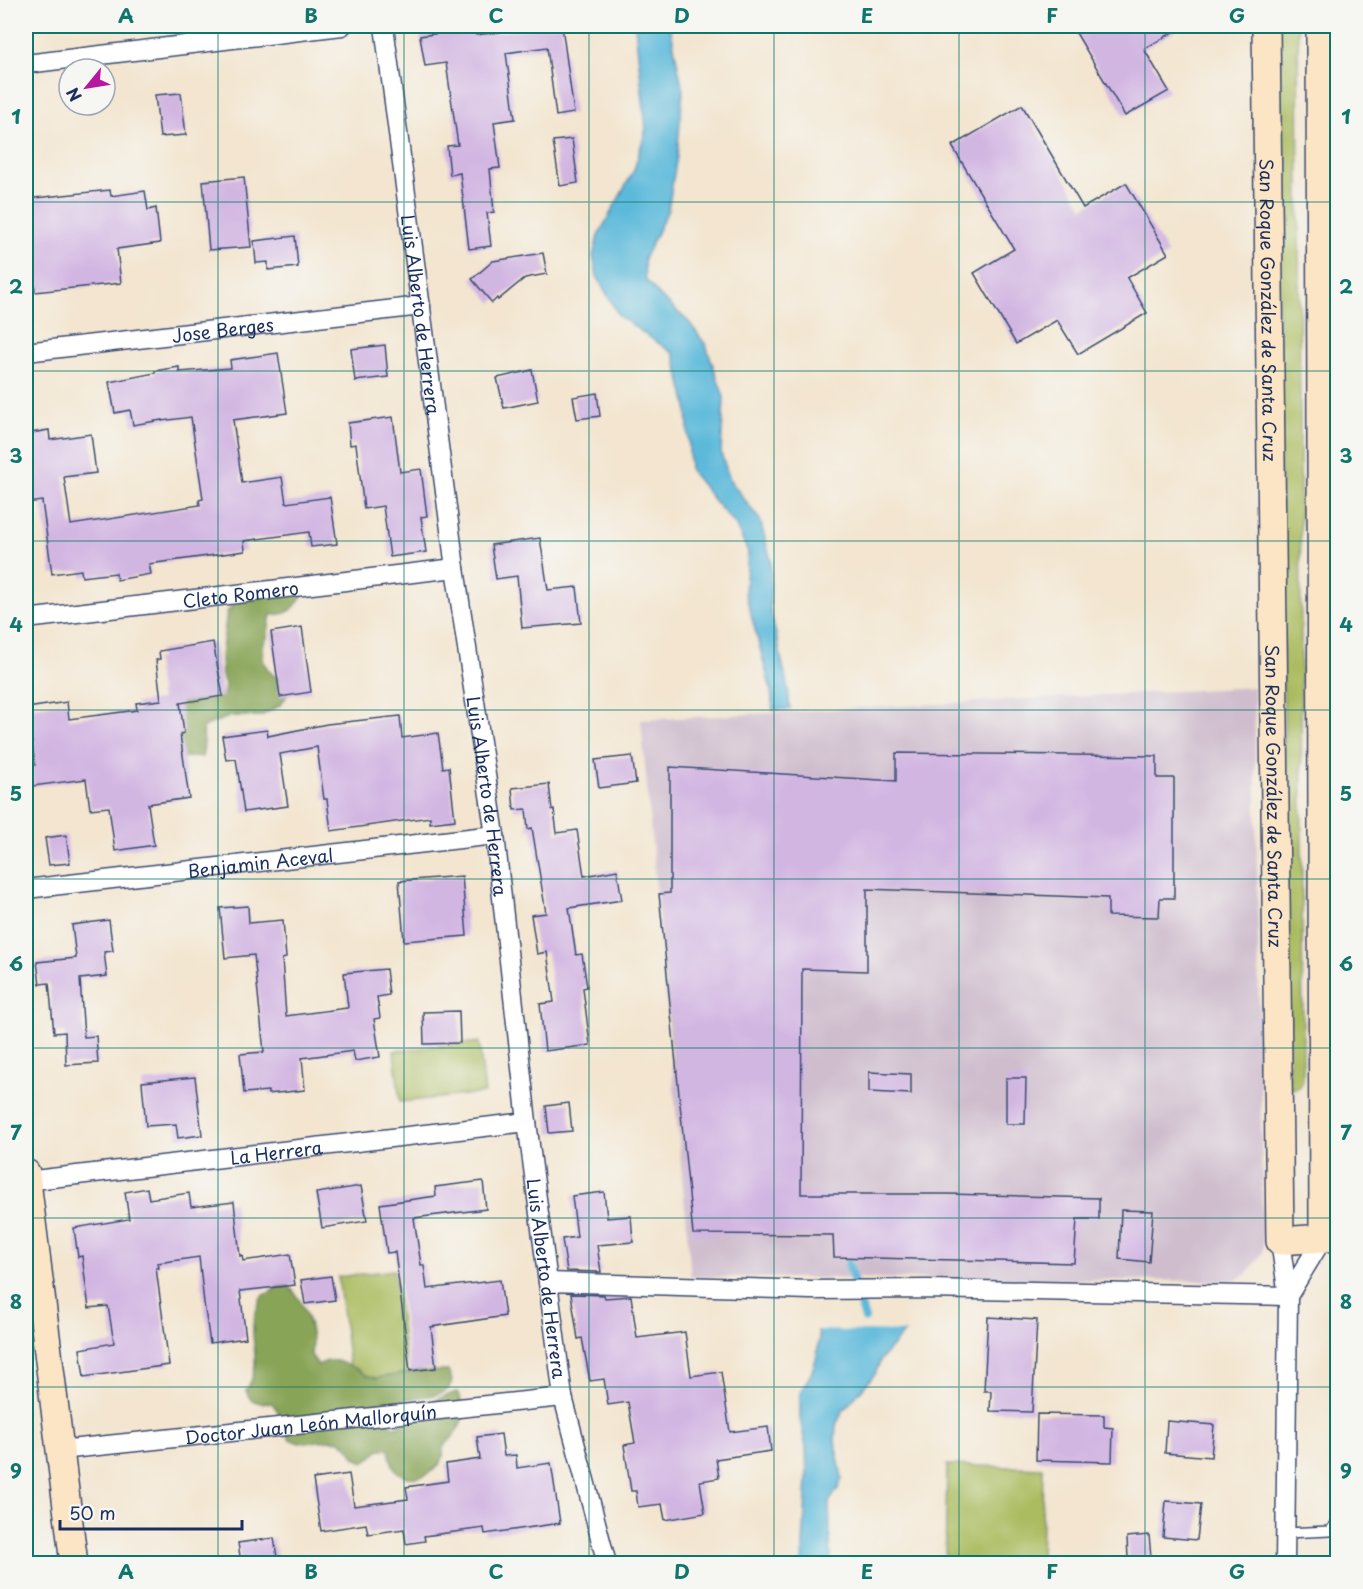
<svg xmlns="http://www.w3.org/2000/svg" width="1363" height="1589" viewBox="0 0 1363 1589" font-family="'Playpen Sans',sans-serif">
<style>
.industrial{fill:#cfbdce}
.green{fill:#abbc60;stroke:#63765f;stroke-width:1.5}
.forest{fill:#88a456;stroke:#526a5a;stroke-width:1.5}
.water{fill:#5cb9da;stroke:#3c749c;stroke-width:1.5}
.pier{fill:#f3e5cf}
.lines{fill:none;stroke-linecap:round;stroke-linejoin:round}
.stream{stroke:#5cb9da;stroke-width:8}
.building{fill:#d2b6e2}
.lane-casing{stroke:#3b4a6f;stroke-width:12}
.street-casing{stroke:#3b4a6f;stroke-width:21}
.secondary-casing{stroke:#3b4a6f;stroke-width:30}
.lane{stroke:#fff;stroke-width:9}
.street{stroke:#fff;stroke-width:18}
.secondary{stroke:#fce5c4;stroke-width:27}
.grid{fill:none;stroke:#0f766e;stroke-width:1.5;stroke-opacity:0.55}
.labels{text-anchor:middle;dominant-baseline:central;stroke-width:5;stroke-linejoin:round;paint-order:stroke}
.street-label{font-size:18px;fill:#1b2f5e;stroke:#f6f6f2}
.neatline{fill:none;stroke:#0f766e;stroke-width:2}
.grid-label{font-size:20px;text-anchor:middle;font-weight:bold;fill:#0f766e}
</style>
<rect width="100%" height="100%" fill="#f6f6f2"/>
<filter id="ink" filterUnits="userSpaceOnUse"><feTurbulence type="fractalNoise" baseFrequency=".0167" numOctaves="2"/><feDisplacementMap in="SourceGraphic" scale="12" xChannelSelector="R" yChannelSelector="G"/><feConvolveMatrix kernelMatrix="1 2 1 2 8 2 1 2 1" color-interpolation-filters="sRGB"/></filter>
<filter id="wash" filterUnits="userSpaceOnUse"><feTurbulence type="fractalNoise" baseFrequency=".008" numOctaves="4" result="noise"/><feDisplacementMap in="SourceGraphic" scale="24" xChannelSelector="R" yChannelSelector="G"/><feGaussianBlur stdDeviation="1.35" result="paint"/><feColorMatrix in="noise" values="0 0 0 0 0 0 0 0 0 0 0 0 0 0 0 0 0 1.4 0 .05"/><feComposite in="paint" operator="in"/></filter>
<g filter="url(#wash)">
<rect width="100%" height="100%" fill="#f3e5cf"/>
<path class="industrial" d="M1254,687L1263,1249L1261,1255L1246,1274L1238,1279L1231,1281L691,1277L641,720Z"/>
<g class="green">
<path d="M1274,26H1298L1303,1080C1301,1085 1299,1089 1293,1089L1289,1085Z"/>
<path d="M479,1042L485,1093L400,1102L394,1051Z"/>
<path d="M394,1270L407,1375L351,1381L338,1277Z"/>
<path d="M947,1465L1043,1468L1041,1563H945Z"/>
</g>
<g class="forest">
<path d="M271,589L303,594C294,610 290,614 271,615C269,622 269,627 268,634C268,639 266,638 264,643C262,649 262,660 266,666C274,682 284,673 286,697L279,706L261,716H231L203,727C203,738 205,747 202,757H181L175,703L224,694L225,684L222,676L221,656L227,612L233,605Z"/>
<path d="M289,1286C305,1303 315,1332 311,1355L318,1365L327,1361H337L357,1369L366,1375L376,1378L418,1371H448L452,1380C451,1383 450,1387 448,1389C445,1392 438,1394 434,1395C415,1399 395,1396 382,1413L387,1421L396,1427L414,1418L428,1404L437,1399L457,1392C470,1413 460,1432 443,1447C443,1451 444,1454 443,1457C438,1475 405,1487 394,1467C391,1462 390,1455 389,1449H379L373,1456L364,1462L355,1458L349,1448L341,1441L330,1440L299,1443L289,1439L285,1430L284,1420L272,1403H261L251,1400L246,1391C262,1365 252,1351 253,1325C254,1316 258,1307 261,1297L279,1287Z"/>
</g>
<g class="water">
<path d="M635,26H670L683,91L677,156L668,210L644,259L645,279L660,296L689,322L706,345L724,397L721,453L730,480L760,520L771,561L770,608L788,688L790,709L773,710L771,690L745,592L748,552L735,524L716,503L690,470L687,406L674,354L619,316L597,276L593,256L598,236L634,170L646,129Z"/>
<path d="M815,1308L906,1331L881,1359L875,1374L843,1411L836,1425L835,1441L842,1478L838,1489L829,1502L831,1563H802L807,1478L806,1448L800,1419V1392L811,1374L817,1356L819,1338Z"/>
<path d="M889,1557L903,1563H864L875,1559Z"/>
</g>
<path class="pier" d="M815,1305L909,1306L911,1309L909,1332L815,1330L812,1309Z"/>
<g class="lines">
<path class="stream" d="M848,1263L865,1319"/>
</g>
<g id="blocks">
<g class="building">
<path d="M551,26H562L574,113L556,116L547,47L506,53L515,119L494,122L500,168L490,169L494,212L487,213L491,246L469,249L460,173L450,175L447,146L458,145L446,63L425,66L420,36L475,28L476,35Z"/>
<path d="M1072,26H1184L1144,49L1169,91L1125,116Z"/>
<path d="M181,93L186,135L160,137L155,95Z"/>
<path d="M1022,105L1083,208L1126,183L1168,254L1127,278L1147,313L1078,354L1057,320L1016,344L974,273L1014,249L952,146Z"/>
<path d="M572,139L578,183L560,186L553,141Z"/>
<path d="M244,177L251,247L209,250L203,181Z"/>
<path d="M110,190L111,196L145,191L148,210L156,208L160,243L117,249L121,283L35,292L26,199Z"/>
<path d="M295,236L298,267L268,270V262L256,263L254,241Z"/>
<path d="M543,253L547,274L525,278L498,300L497,298L492,303L472,279L493,261Z"/>
<path d="M385,345L388,377L355,381L351,349Z"/>
<path d="M278,353L287,413L233,420L242,483L282,477L286,503L330,497L337,544L311,547L309,532L244,541L245,551L149,564L151,574L117,580L116,573L82,577L81,570L52,574L42,501L26,503V434L49,430L50,440L91,434L96,473L64,477L71,525L200,505L199,500L203,499L191,417L162,421V420L133,425L130,410L115,413L109,382L155,373V371L179,367V372L231,368L230,360Z"/>
<path d="M532,370L538,401L504,408L497,378Z"/>
<path d="M597,393L600,416L577,419L573,397Z"/>
<path d="M393,417L400,472L421,469L427,516L421,517L426,552L390,557L383,506L364,509L356,444L350,445L348,423Z"/>
<path d="M540,538L548,590L577,587L581,623L522,628L517,576L496,579L491,545Z"/>
<path d="M302,627L311,692L280,697L271,632Z"/>
<path d="M213,642L223,696L180,703L184,733L180,734L189,798L148,804L154,845L115,851L109,807L90,809L86,779L33,786L31,765H35L27,708L67,702L69,719L137,710L136,703L161,700L156,660L160,659L159,651Z"/>
<path d="M400,716L402,738L438,733L443,768L449,767L455,820L430,823V817L331,831L327,799H324L317,747L280,754L288,806L244,812L236,759L226,760L222,736L267,730L268,736L327,724Z"/>
<path d="M896,753L1157,756V778H1174V898H1160L1159,917L1108,916V898L867,889V971L802,969L801,1194H947L1099,1198V1219H1077L1074,1263L834,1257L833,1235L693,1234L659,894L670,893V767L896,781Z"/>
<path d="M632,756L636,783L599,788L595,760Z"/>
<path d="M549,784L552,810H554L557,833L577,830L584,876L617,870L622,900L569,908L576,955L582,954L587,987L583,988L590,1045L545,1051L540,1004L554,1002L547,952L537,954L531,915L546,913L532,828L528,829L526,809L514,810L512,788Z"/>
<path d="M66,835L70,863L49,865L45,838Z"/>
<path d="M462,876L467,936L404,941L399,881Z"/>
<path d="M248,906L249,923L283,920L286,958L282,959L286,1016L347,1008L348,1007L344,973L386,969L389,995L377,997L380,1018L374,1019L380,1057L355,1061L353,1051L302,1058L305,1090L268,1094V1091L244,1093L240,1054L264,1052L254,955L225,958L220,908Z"/>
<path d="M109,920L113,951L104,952L107,976L80,979L84,1037L96,1036L98,1063L66,1065L65,1032L54,1033L49,983L40,984L37,962L76,958L72,925Z"/>
<path d="M459,1011L460,1043L424,1044L423,1012Z"/>
<path d="M869,1072L911,1074V1094L869,1092Z"/>
<path d="M195,1077L202,1135L178,1138L176,1124L146,1126L142,1082Z"/>
<path d="M1006,1078H1026L1025,1124H1006Z"/>
<path d="M569,1103L572,1131L549,1133L546,1106Z"/>
<path d="M483,1181L486,1209L414,1218L421,1265H424L427,1289L500,1280L505,1316L431,1327L436,1368L410,1371L395,1252L387,1253L380,1204L436,1196L435,1187Z"/>
<path d="M361,1186L367,1221L322,1228L316,1193Z"/>
<path d="M147,1188L149,1199L189,1193L191,1207L234,1202L240,1256L242,1255L243,1261L290,1254L295,1285L240,1291L246,1338L210,1343L204,1303L199,1257L158,1263L159,1268H156L169,1365L84,1377L80,1349L114,1343L108,1306L89,1308L82,1256L78,1257L74,1228L129,1219L125,1192Z"/>
<path d="M604,1192L607,1218L631,1216L633,1242L597,1245L601,1272L567,1271L562,1239L577,1237L572,1196Z"/>
<path d="M1121,1210L1153,1211L1149,1262L1119,1259Z"/>
<path d="M331,1276L335,1300L305,1304L301,1280Z"/>
<path d="M571,1294L604,1295L605,1298L631,1296L637,1338L685,1332L691,1376L721,1372L730,1432L768,1427L771,1451L716,1459L719,1478L700,1481L705,1513L665,1520L662,1504L638,1507L636,1491H631L624,1445L635,1443L628,1402L608,1405L604,1379L590,1381L582,1338L578,1339Z"/>
<path d="M988,1317L1037,1320L1032,1412L990,1411L991,1391H984Z"/>
<path d="M1037,1414L1104,1415V1427L1113,1428L1112,1462L1036,1460Z"/>
<path d="M1167,1421L1214,1425L1211,1457L1165,1453Z"/>
<path d="M501,1434L504,1456L516,1455L517,1468L551,1463L560,1523L485,1534L484,1528L424,1536L425,1541L406,1544L404,1529L368,1534L366,1524L321,1531L313,1479L349,1474L354,1506L408,1499L406,1487L448,1481L446,1464L480,1459L477,1437Z"/>
<path d="M1166,1501L1201,1504L1197,1540L1163,1537Z"/>
<path d="M1149,1535L1151,1557L1128,1559L1127,1537Z"/>
<path d="M274,1538L278,1563H241L238,1543Z"/>
</g>
</g>
</g>
<g filter="url(#ink)">
<use href="#blocks" fill-opacity="0" stroke="#3b4a6f" stroke-width="1.5"/>
<g class="lines">
<defs>
<path id="lane" d="M1286,1533L1330,1531L1337,1522L1338,1512"/>
<g id="street">
<path id="s1" d="M384,26L455,568L495,835L527,1122L563,1397L607,1564"/>
<path d="M26,64L342,26"/>
<path id="s2" d="M26,352L421,306"/>
<path id="s3" d="M26,619L455,568"/>
<path id="s4" d="M26,889L495,835"/>
<path id="s5" d="M26,1181L527,1122"/>
<path d="M1280,1241L1288,1296L1285,1564"/>
<path d="M548,1282L811,1290L927,1289L1288,1296"/>
<path d="M1288,1296L1323,1238"/>
<path id="s6" d="M60,1450L563,1397"/>
</g>
<g id="secondary">
<path id="s7" d="M1266,26L1280,1241L1338,1237"/>
<path d="M1320,26L1323,1238"/>
<path d="M26,1173L74,1564"/>
</g>
</defs>
<use href="#lane" class="lane-casing"/>
<use href="#street" class="street-casing"/>
<use href="#secondary" class="secondary-casing"/>
<use href="#lane" class="lane"/>
<use href="#street" class="street"/>
<use href="#secondary" class="secondary"/>
</g>
</g>
<path class="grid" d="M218,26V1564M404,26V1564M589,26V1564M774,26V1564M959,26V1564M1145,26V1564M26,202H1338M26,371H1338M26,541H1338M26,710H1338M26,879H1338M26,1048H1338M26,1218H1338M26,1387H1338"/>
<g class="labels">
<g class="street-label">
<text stroke="none"><textPath href="#s7" startOffset="284">San Roque González de Santa Cruz</textPath></text>
<text stroke="none"><textPath href="#s1" startOffset="291">Luis Alberto de Herrera</textPath></text>
<text stroke="none"><textPath href="#s2" startOffset="198">Jose Berges</textPath></text>
<text stroke="none"><textPath href="#s3" startOffset="216">Cleto Romero</textPath></text>
<text stroke="none"><textPath href="#s7" startOffset="770">San Roque González de Santa Cruz</textPath></text>
<text stroke="none"><textPath href="#s1" startOffset="777">Luis Alberto de Herrera</textPath></text>
<text stroke="none"><textPath href="#s4" startOffset="236">Benjamin Aceval</textPath></text>
<text stroke="none"><textPath href="#s5" startOffset="252">La Herrera</textPath></text>
<text stroke="none"><textPath href="#s1" startOffset="1263">Luis Alberto de Herrera</textPath></text>
<text stroke="none"><textPath href="#s6" startOffset="252">Doctor Juan León Mallorquín</textPath></text>
</g>
</g>
<rect width="1363" height="1589" fill="none" stroke="#f6f6f2" stroke-width="66"/>
<g transform="translate(87 87) rotate(240)"><circle r="28" fill="#f6f6f2" stroke="#9ea6b7" stroke-width="1.5"/>
<path d="M0-4.5L10 22L0 15L-10 22Z" fill="#b5179e"/>
<text y="-9" font-size="16" font-weight="bold" text-anchor="middle" fill="#1b2f5e">N</text>
</g>
<path d="M60 1520v9h182v-9" fill="none" stroke="#1b2f5e" stroke-width="3"/>
<text x="69" y="1520" font-size="18" fill="#1b2f5e" stroke="#f6f6f2" stroke-width="4.5" paint-order="stroke">50 m</text>
<rect x="33" y="33" width="1297" height="1523" class="neatline"/>
<g class="grid-label">
<text x="126" y="23">A</text>
<text x="311" y="23">B</text>
<text x="496" y="23">C</text>
<text x="682" y="23">D</text>
<text x="867" y="23">E</text>
<text x="1052" y="23">F</text>
<text x="1237" y="23">G</text>
<text x="16" y="124">1</text>
<text x="1346" y="124">1</text>
<text x="16" y="294">2</text>
<text x="1346" y="294">2</text>
<text x="16" y="463">3</text>
<text x="1346" y="463">3</text>
<text x="16" y="632">4</text>
<text x="1346" y="632">4</text>
<text x="16" y="801">5</text>
<text x="1346" y="801">5</text>
<text x="16" y="971">6</text>
<text x="1346" y="971">6</text>
<text x="16" y="1140">7</text>
<text x="1346" y="1140">7</text>
<text x="16" y="1309">8</text>
<text x="1346" y="1309">8</text>
<text x="16" y="1478">9</text>
<text x="1346" y="1478">9</text>
<text x="126" y="1579">A</text>
<text x="311" y="1579">B</text>
<text x="496" y="1579">C</text>
<text x="682" y="1579">D</text>
<text x="867" y="1579">E</text>
<text x="1052" y="1579">F</text>
<text x="1237" y="1579">G</text>
</g>
</svg>
